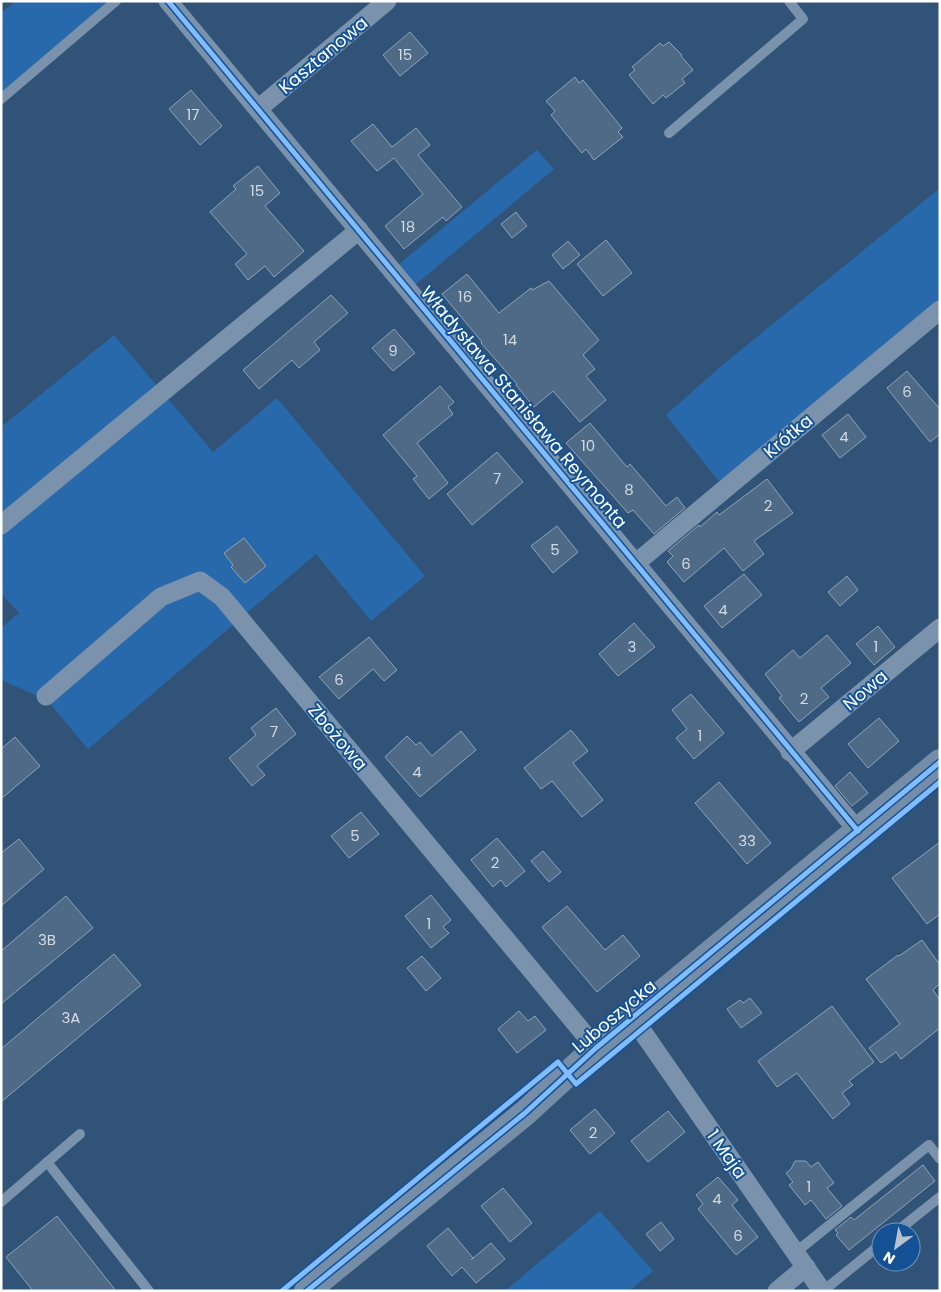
<svg xmlns="http://www.w3.org/2000/svg" width="941" height="1292" font-family="Poppins,sans-serif">
  <rect width="100%" height="100%" fill="#315378"/>
  <g fill="#2869ac">
    <polygon points="16,1 116,1 1,99 1,13"/>
    <polygon points="537,150 554,169 409,290 392,270"/>
    <polygon points="940,188 940,310 725,489 666,415 720,367"/>
    <polygon points="114,335 213,452 277,398 425,576 371,621 316,554 88,749 47,700 1,680 1,628 19,613 1,593 1,427"/>
    <polygon points="600,1211 653,1271 629,1291 505,1291"/>
  </g>
  <g fill="#4f6a87" stroke="#8fa3b8">
    <polygon points="410,32 428,53 400,76 383,55"/>
    <polygon points="669,42 682,55 681,56 693,70 682,79 685,83 666,98 663,95 653,104 629,75 635,70 632,67 660,43 663,46"/>
    <polygon points="575,77 579,83 583,80 622,128 618,132 623,137 594,160 586,149 582,153 566,134 551,115 555,111 546,101"/>
    <polygon points="191,90 222,126 200,145 169,109"/>
    <polygon points="373,124 392,147 416,128 430,145 418,155 462,207 446,221 443,217 404,249 385,226 423,194 394,158 377,171 351,141"/>
    <polygon points="258,166 280,193 265,206 304,251 274,277 265,266 248,280 235,264 247,254 210,212 236,189 233,186"/>
    <polygon points="516,212 527,226 512,238 501,224"/>
    <polygon points="606,240 632,273 603,296 577,264"/>
    <polygon points="568,241 580,255 563,269 552,255"/>
    <polygon points="467,274 499,313 531,288 532,290 549,281 599,340 583,355 595,369 586,376 606,400 580,422 553,391 534,407 516,385 517,384 481,343 482,342 442,294"/>
    <polygon points="331,295 348,313 314,342 320,350 299,368 292,360 259,389 243,370"/>
    <polygon points="394,329 415,353 393,371 372,348"/>
    <polygon points="907,371 940,409 940,434 930,442 887,388"/>
    <polygon points="440,386 454,402 448,407 453,414 417,443 448,483 429,499 413,479 417,476 383,435"/>
    <polygon points="848,414 866,437 840,458 822,435"/>
    <polygon points="590,423 627,467 630,464 666,506 677,497 685,508 654,534 633,510 628,513 566,443"/>
    <polygon points="497,452 523,482 472,525 447,494"/>
    <polygon points="767,479 793,513 754,541 764,554 743,571 724,548 684,582 667,562 673,556 668,551 699,525 700,527 717,512 719,515"/>
    <polygon points="557,526 578,552 553,573 531,546"/>
    <polygon points="244,538 266,566 245,583 231,567 233,565 224,553"/>
    <polygon points="744,574 762,595 722,628 704,606"/>
    <polygon points="847,576 858,590 840,606 828,592"/>
    <polygon points="634,623 655,647 618,676 599,654"/>
    <polygon points="878,626 895,647 874,665 856,644"/>
    <polygon points="827,635 851,663 821,688 829,697 799,722 779,698 782,696 765,674 793,650 800,658"/>
    <polygon points="369,637 397,670 384,681 373,669 339,699 319,677"/>
    <polygon points="691,694 724,733 694,759 676,738 687,729 672,710"/>
    <polygon points="276,708 296,734 257,766 265,775 252,786 229,758 256,735 251,728"/>
    <polygon points="879,718 899,741 868,768 848,744"/>
    <polygon points="571,730 588,751 573,763 603,800 582,817 552,781 541,789 524,768"/>
    <polygon points="461,731 476,750 420,797 385,757 407,736 416,745 420,742 432,756"/>
    <polygon points="15,737 40,766 1,799 1,749"/>
    <polygon points="850,772 868,793 852,806 835,786"/>
    <polygon points="719,782 771,843 747,864 695,803"/>
    <polygon points="361,812 379,834 349,858 331,836"/>
    <polygon points="497,838 525,871 506,887 501,880 493,887 471,860"/>
    <polygon points="19,839 44,869 1,906 1,853"/>
    <polygon points="940,842 940,914 927,924 892,878"/>
    <polygon points="543,851 561,872 549,882 531,861"/>
    <polygon points="431,895 451,920 443,927 449,933 431,948 405,916"/>
    <polygon points="66,896 93,928 1,1004 1,951"/>
    <polygon points="567,906 605,950 623,935 640,956 597,992 542,927"/>
    <polygon points="922,940 940,965 940,983 933,990 940,1000 940,1028 901,1059 896,1052 881,1063 869,1048 900,1024 866,979 898,955 899,956"/>
    <polygon points="114,954 141,985 1,1102 1,1049"/>
    <polygon points="422,956 441,978 426,991 407,968"/>
    <polygon points="750,998 762,1013 741,1028 727,1009 740,1000 743,1003"/>
    <polygon points="832,1006 874,1062 849,1081 853,1085 842,1093 850,1104 833,1119 797,1073 777,1087 758,1061"/>
    <polygon points="519,1011 528,1021 535,1016 546,1030 517,1053 498,1029"/>
    <polygon points="595,1109 615,1133 590,1154 570,1130"/>
    <polygon points="668,1111 685,1132 648,1162 631,1141"/>
    <polygon points="795,1161 806,1161 811,1167 818,1162 834,1183 827,1188 842,1206 826,1219 811,1200 805,1205 789,1185 793,1182 786,1173 791,1169"/>
    <polygon points="923,1165 935,1181 849,1250 836,1235 838,1233 835,1230 851,1217 854,1220"/>
    <polygon points="718,1177 738,1200 732,1205 758,1237 736,1255 698,1209 703,1204 696,1195"/>
    <polygon points="503,1188 532,1223 510,1242 481,1206"/>
    <polygon points="57,1216 116,1291 33,1291 6,1257"/>
    <polygon points="661,1222 674,1239 660,1251 646,1234"/>
    <polygon points="448,1228 473,1258 471,1260 491,1243 505,1259 476,1283 462,1267 452,1276 427,1246"/>
  </g>
  <g fill="none" stroke-linecap="round" stroke-linejoin="round">
    <g stroke="#7a92ab" stroke-width="10">
      <polyline points="1,99 116,1"/>
      <polyline points="669,133 803,19 789,1"/>
      <polyline points="47,1162 149,1291"/>
      <polyline points="1,1202 80,1134"/>
      <polyline points="896,1232 940,1197"/>
      <polyline points="796,1252 929,1145 940,1159"/>
      <polyline points="823,1291 881,1244"/>
    </g>
    <g stroke="#7a92ab" stroke-width="19">
      <polyline points="168,1 858,831"/>
      <polyline points="258,109 387,1"/>
      <polyline points="1,525 359,230"/>
      <polyline points="636,563 940,310"/>
      <polyline points="46,696 161,597 200,581 222,597 596,1048"/>
      <polyline points="790,752 940,628"/>
      <polyline points="633,1018 822,1291"/>
      <polyline points="777,1291 806,1267"/>
    </g>
    <polyline stroke="#758da7" stroke-width="26" points="307,1291 525,1113 596,1048 940,762"/>
    <g stroke="#145295" stroke-width="8">
      <g id="cycleway">
        <polyline points="168,1 858,831"/>
        <polyline points="282,1291 558,1062 576,1084 940,782"/>
        <polyline points="307,1291 525,1113 596,1048 940,762"/>
      </g>
    </g>
    <use href="#cycleway" stroke="#80bcff" stroke-width="5"/>
  </g>
  <g text-anchor="middle" dominant-baseline="central" stroke-width="4" stroke-linejoin="round" paint-order="stroke">
    <g font-size="15" fill="#d3dae1">
      <text x="405" y="54">15</text>
      <text x="193" y="114">17</text>
      <text x="257" y="190">15</text>
      <text x="408" y="226">18</text>
      <text x="465" y="296">16</text>
      <text x="510" y="339">14</text>
      <text x="393" y="350">9</text>
      <text x="907" y="391">6</text>
      <text x="844" y="436">4</text>
      <text x="588" y="445">10</text>
      <text x="497" y="478">7</text>
      <text x="629" y="489">8</text>
      <text x="768" y="505">2</text>
      <text x="555" y="549">5</text>
      <text x="686" y="563">6</text>
      <text x="723" y="609">4</text>
      <text x="632" y="646">3</text>
      <text x="876" y="646">1</text>
      <text x="339" y="679">6</text>
      <text x="804" y="698">2</text>
      <text x="274" y="731">7</text>
      <text x="700" y="735">1</text>
      <text x="417" y="771">4</text>
      <text x="355" y="835">5</text>
      <text x="747" y="840">33</text>
      <text x="495" y="862">2</text>
      <text x="429" y="923">1</text>
      <text x="47" y="939">3B</text>
      <text x="71" y="1017">3A</text>
      <text x="593" y="1132">2</text>
      <text x="809" y="1186">1</text>
      <text x="717" y="1198">4</text>
      <text x="738" y="1235">6</text>
    </g>
    <g font-size="18" fill="#fff" stroke="#145295">
      <text transform="translate(323 55) rotate(-40)">Kasztanowa</text>
      <text transform="translate(524 407) rotate(50)">Władysława Stanisława Reymonta</text>
      <text transform="translate(788 436) rotate(-40)">Krótka</text>
      <text transform="translate(865 690) rotate(-40)">Nowa</text>
      <text transform="translate(338 737) rotate(50)">Zbożowa</text>
      <text transform="translate(614 1016) rotate(-40)">Luboszycka</text>
      <text transform="translate(727 1154) rotate(55)">1 Maja</text>
    </g>
  </g>
  <rect width="941" height="1292" fill="none" stroke="#ffffff" stroke-width="5"/>
  <g transform="translate(896 1247) rotate(212)"><circle r="24" fill="#145295" stroke="#7297bf"/>
  <path d="M0-4L9 19L0 12L-9 19Z" fill="#b7c3d0"/>
  <text y="-8" font-size="14" font-weight="bold" text-anchor="middle" fill="#ffffff">N</text>
  </g>
</svg>
